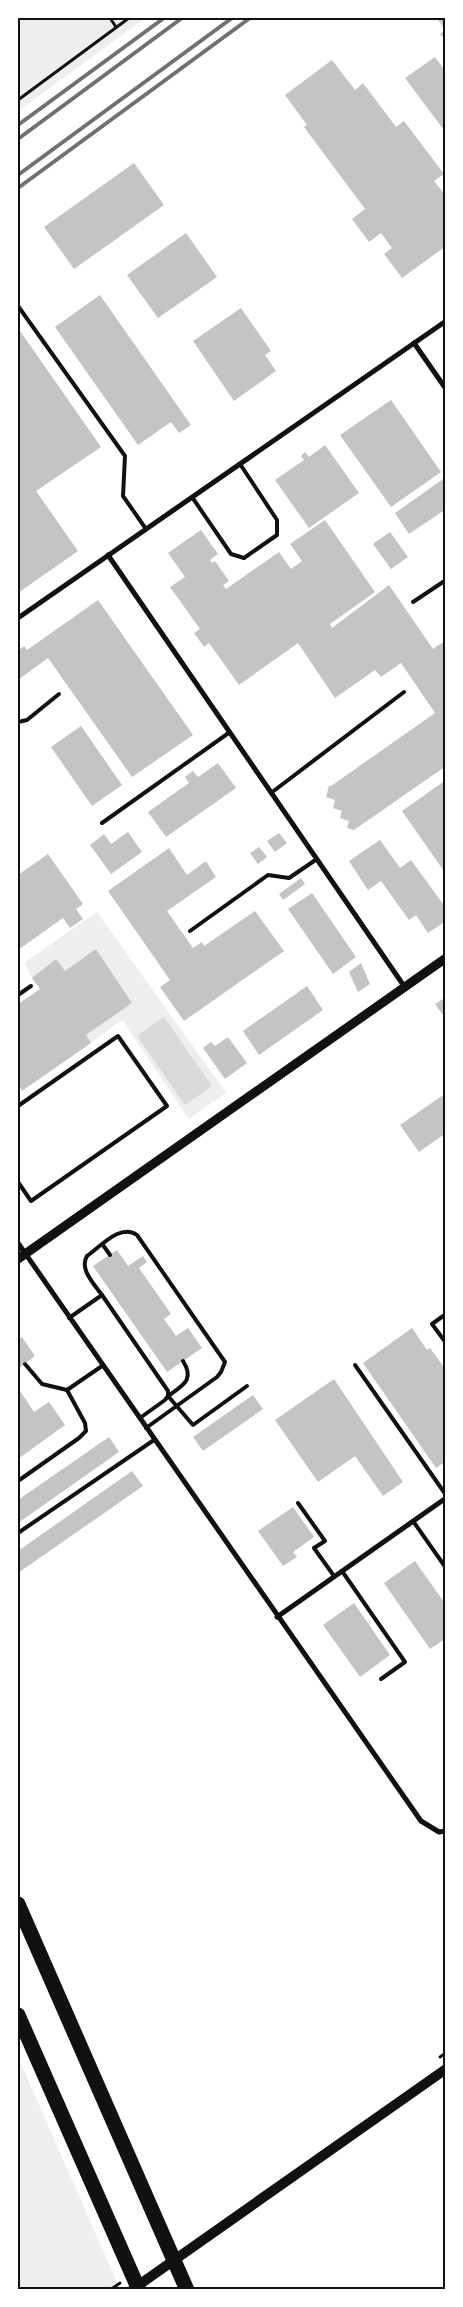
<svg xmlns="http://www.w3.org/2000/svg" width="463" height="2307" font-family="'Zilla Slab',serif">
  <rect width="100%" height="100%" fill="#fff"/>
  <g fill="#eee">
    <polygon points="18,18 105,18 111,22 118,18 145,18 18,111"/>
    <polygon points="97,912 226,1093 189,1119 122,1020 91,1043 86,1035 132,1003 96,950 65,971 56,960 32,978 24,963"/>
    <polygon points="18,2057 116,2280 118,2289 18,2289"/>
  </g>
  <polygon fill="#d9d9d9" points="164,1017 212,1086 185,1105 137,1036"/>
  <g fill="#c4c4c4">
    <polygon points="437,18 446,18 446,41 440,34 445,30"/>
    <polygon points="435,57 446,72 446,133 405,78"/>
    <polygon points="332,60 355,90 363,83 396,127 404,121 444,174 434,181 446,196 446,246 402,278 384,254 392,248 381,233 369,242 352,219 365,209 304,127 307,125 285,95"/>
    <polygon points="134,163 164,205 74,269 44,227"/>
    <polygon points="186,233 217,277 158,318 127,275"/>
    <polygon points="100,295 191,425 179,433 171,422 138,445 55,327"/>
    <polygon points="241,308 271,351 265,355 276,371 234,401 193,341"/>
    <polygon points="18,328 101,447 36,491 78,551 18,593"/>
    <polygon points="391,400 441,472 391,507 340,435"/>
    <polygon points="325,445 359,493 309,528 275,480 304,460 301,456 305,452 309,457"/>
    <polygon points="446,477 446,509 409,534 395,513"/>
    <polygon points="325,520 375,592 330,624 332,628 389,585 433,649 446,640 446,766 354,830 347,828 349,821 340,818 342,811 333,808 335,800 326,797 329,786 331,786 435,713 401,663 381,677 375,670 335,698 298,643 239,685 209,643 204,647 194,633 200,629 170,587 185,577 168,553 201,530 218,554 210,560 212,563 215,561 229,581 223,585 226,589 279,552 291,569 302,561 290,544"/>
    <polygon points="390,532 408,557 391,569 373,544"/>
    <polygon points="98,600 193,735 132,777 48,658 18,680 18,651 24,646 27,650"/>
    <polygon points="81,726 122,785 92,806 51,747"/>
    <polygon points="218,763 236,788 166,837 148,812 189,783 185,777 193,771 198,777"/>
    <polygon points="446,780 446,874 402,811"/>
    <polygon points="128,832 142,852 111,874 90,845 104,834 111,844"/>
    <polygon points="279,833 287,843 275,852 267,841"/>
    <polygon points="380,840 400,868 411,860 446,908 446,921 428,933 416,915 409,920 381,881 368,890 349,861"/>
    <polygon points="259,847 267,857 258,864 250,853"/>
    <polygon points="169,848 187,875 206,861 216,877 167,911 193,948 202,942 204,946 255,911 284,951 184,1021 160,987 170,980 108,891"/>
    <polygon points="48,854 83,904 76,909 83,919 70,928 63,918 18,950 18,875"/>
    <polygon points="301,878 305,884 283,900 279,894"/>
    <polygon points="312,893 356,957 333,974 288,909"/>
    <polygon points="96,949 132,1003 86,1035 91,1043 22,1091 18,1083 18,1004 40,989 32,978 56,959 65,971"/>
    <polygon points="361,963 370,984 358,992 349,972"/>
    <polygon points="307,986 323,1010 259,1055 243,1031"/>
    <polygon points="446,997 446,1019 435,1004"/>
    <polygon points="228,1037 247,1063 225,1079 203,1048 211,1042 215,1046"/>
    <polygon points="446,1093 446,1133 419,1152 400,1125"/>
    <polygon points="117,1250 128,1266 143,1256 147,1262 139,1268 171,1314 164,1319 176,1336 188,1328 202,1348 167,1372 93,1266"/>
    <polygon points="412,1328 427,1350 430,1348 446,1370 446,1461 436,1468 363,1363"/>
    <polygon points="22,1337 35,1356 18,1369 18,1340"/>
    <polygon points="334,1379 403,1482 383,1496 355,1456 318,1482 275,1420"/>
    <polygon points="18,1388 34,1412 49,1402 65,1425 18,1459"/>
    <polygon points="253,1395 263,1409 203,1451 193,1437"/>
    <polygon points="109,1437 119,1452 18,1523 18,1500"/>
    <polygon points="132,1471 143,1486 18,1573 18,1551"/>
    <polygon points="293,1507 314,1537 293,1552 297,1557 283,1566 258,1531"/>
    <polygon points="415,1561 446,1605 446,1638 430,1649 384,1583"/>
    <polygon points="354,1603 390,1655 360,1677 323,1625"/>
  </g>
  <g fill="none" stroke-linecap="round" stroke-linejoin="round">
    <g stroke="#111" stroke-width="3">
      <polyline points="110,18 116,27"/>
      <polyline points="18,100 129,18"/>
      <polyline points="440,2057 446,2053"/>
      <polyline points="110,2290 120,2283"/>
    </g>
    <g stroke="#111" stroke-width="4">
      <polyline points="18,306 125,456 123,496 146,529"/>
      <polyline points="192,497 231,554 244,558 277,535 277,520 240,464"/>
      <polyline points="413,602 446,580"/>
      <polyline points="18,722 27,720 59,694"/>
      <polyline points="271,793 404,692"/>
      <polyline points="102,823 230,732"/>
      <polyline points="190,931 268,875 289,878 317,859"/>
      <polyline points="18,995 31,986"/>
      <polyline points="18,1106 118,1036 167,1106 31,1201 18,1182"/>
      <polyline points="103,1245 110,1255"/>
      <polyline points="102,1295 168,1391 168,1396 165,1400 140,1418"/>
      <polyline points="446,1314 432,1324 446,1343"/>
      <path d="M69 1318 102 1295C94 1284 79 1269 87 1256 101 1246 121 1223 137 1235L225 1362 221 1372 217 1377 146 1428"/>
      <path d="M183 1361C195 1380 183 1385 168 1396L193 1425 247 1386"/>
      <polyline points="25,1364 42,1384 67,1390"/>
      <polyline points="355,1365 446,1495"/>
      <polyline points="18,1481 79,1438 86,1431 85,1423 67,1390 102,1366"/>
      <polyline points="298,1503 325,1541 314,1548 334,1576"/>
      <polyline points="413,1521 446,1568"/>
      <polyline points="18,1533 154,1440"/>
      <polyline points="342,1571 405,1662 381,1679"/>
    </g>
    <g stroke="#111" stroke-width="5">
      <polyline points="414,343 446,389"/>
      <polyline points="108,555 404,986"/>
      <polyline points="18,618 446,321"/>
      <polyline points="18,1243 421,1821 439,1832 446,1831"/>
      <polyline points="277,1617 446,1498"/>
    </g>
    <polyline stroke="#111" stroke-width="9" points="18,1259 446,958"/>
    <polyline stroke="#111" stroke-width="10" points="133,2289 446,2069"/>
    <g stroke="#111" stroke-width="15">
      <polyline points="18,1904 187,2290"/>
      <polyline points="18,2015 139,2290"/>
    </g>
    <g stroke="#707070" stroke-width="4">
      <polyline points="18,125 164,18"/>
      <polyline points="18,139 182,18"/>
      <polyline points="18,175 232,18"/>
      <polyline points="18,188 250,18"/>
    </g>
  </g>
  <rect width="463" height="2307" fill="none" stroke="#ffffff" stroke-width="38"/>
  <rect x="19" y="19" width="425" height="2269" fill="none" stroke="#111" stroke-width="2"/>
</svg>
